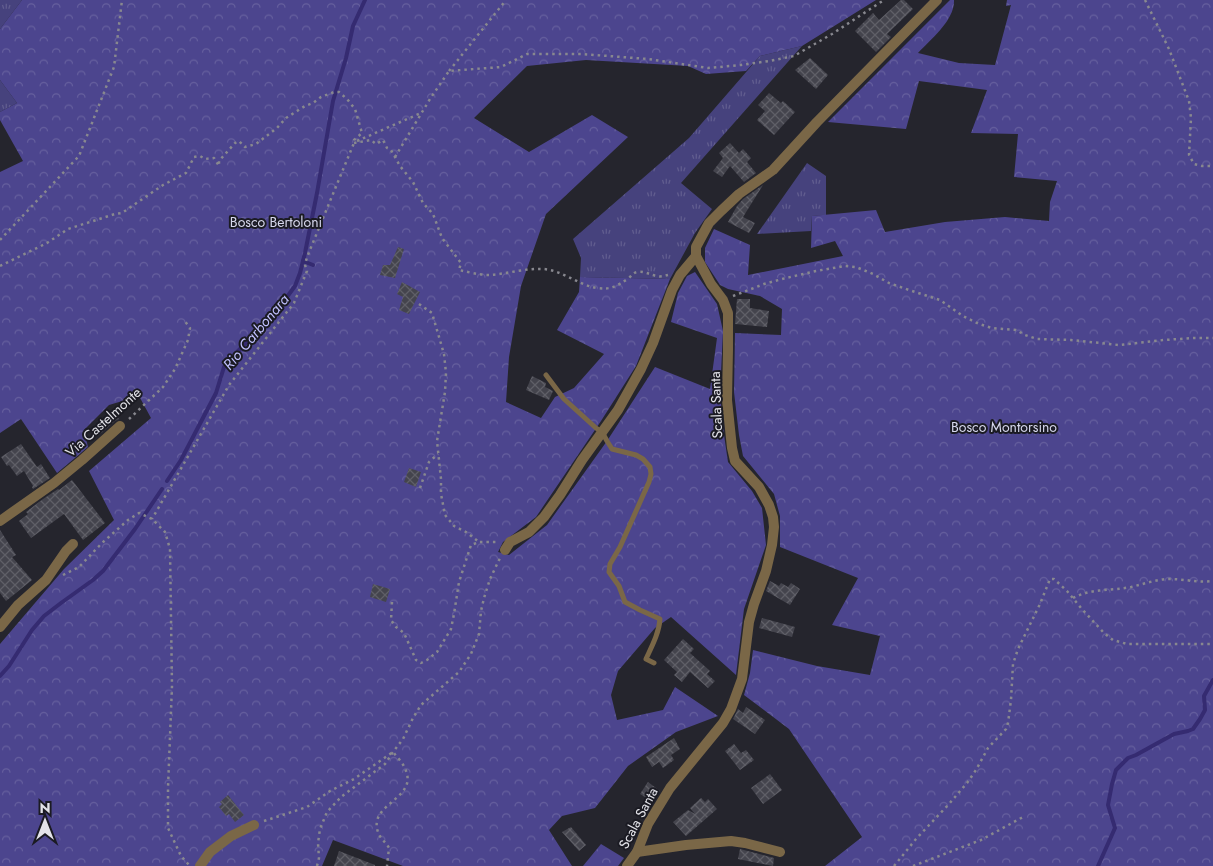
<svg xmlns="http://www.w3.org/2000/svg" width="1213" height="866" font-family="Jost,sans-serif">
  <defs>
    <pattern id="grass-tufts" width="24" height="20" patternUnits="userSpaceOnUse" patternTransform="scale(1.25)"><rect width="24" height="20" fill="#46427d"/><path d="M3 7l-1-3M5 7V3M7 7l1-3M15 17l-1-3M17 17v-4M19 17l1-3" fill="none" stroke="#615d8f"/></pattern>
    <pattern id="forest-crowns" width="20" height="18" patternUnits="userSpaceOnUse" patternTransform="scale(1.25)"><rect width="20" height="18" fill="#4c458e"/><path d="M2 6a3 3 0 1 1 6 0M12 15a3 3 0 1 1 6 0" fill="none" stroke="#66609e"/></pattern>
    <pattern id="building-cross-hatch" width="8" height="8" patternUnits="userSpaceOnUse" patternTransform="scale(1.25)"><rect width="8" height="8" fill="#44444d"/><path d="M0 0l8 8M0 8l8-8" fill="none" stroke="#5f5f67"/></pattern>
  </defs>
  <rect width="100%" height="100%" fill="#25252d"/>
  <g fill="url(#grass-tufts)">
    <polygon points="0,0 22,0 0,29"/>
    <polygon points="802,46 681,183 712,209 695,233 670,279 580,277 581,258 573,239 689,138 760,56"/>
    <polygon points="0,80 17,103 0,112"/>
    <polygon points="807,163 826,176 826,215 812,216 811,231 757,234"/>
  </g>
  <g fill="url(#forest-crowns)">
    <polygon points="22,0 876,0 802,46 760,56 746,71 706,74 688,66 586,60 527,66 474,118 529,152 592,115 628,137 546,214 521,286 509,357 506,402 541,418 555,397 574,388 604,354 557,330 579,292 580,277 670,279 636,366 601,421 536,517 503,542 498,552 509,555 547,525 607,441 655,367 710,389 717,338 671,322 678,293 687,276 695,272 717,304 723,331 720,394 724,435 728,462 752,491 762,508 766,545 744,609 736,675 671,617 655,628 618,671 611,695 617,720 663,710 675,687 718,716 676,732 628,766 595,808 562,816 549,830 572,866 403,866 333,840 322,866 0,866 0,644 64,569 114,520 89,471 151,418 139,396 109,405 84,430 88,447 57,473 21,419 0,433 0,172 23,161 0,120 0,112 17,103 0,80 0,29"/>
    <path d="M950 0H954C955 20 930 40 918 53L959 63 995 65 1011 5 1006 6 1007 0H1213V866H825L862 837 789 729 744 695 750 673 753 650 817 666 870 675 880 636 832 625 858 578 780 547V516L774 494 743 456 739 435 734 392 735 333 781 335 782 309 760 296 728 289 720 285 705 262V248L714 229 750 245 748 275 843 256 835 241 811 248 812 216 876 210 885 232 945 222 1005 217 1049 221 1050 202 1057 181 1014 177 1018 134 971 133 987 90 919 81 906 129 828 122Z"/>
    <polygon points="601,844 624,858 618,866 583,866"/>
  </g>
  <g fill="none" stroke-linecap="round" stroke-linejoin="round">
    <g stroke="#352b71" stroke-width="4">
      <polyline points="303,261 313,265"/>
      <polyline points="167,481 181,460 216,393 224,367 233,356 258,331 284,301 295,286 300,273 305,253 317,193 333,101 346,58 353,26 365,0"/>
      <polyline points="0,676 9,666 32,630 44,616 61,603 93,580 103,571 135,529 162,489"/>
      <polyline points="1098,866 1115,828 1108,805 1112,784 1116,770 1128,758 1136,755 1174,734 1188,731 1193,729 1200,719 1205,710 1204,696 1213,680"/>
    </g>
  </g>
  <g fill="url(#building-cross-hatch)">
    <polygon points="901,0 904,0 913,9 887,34 891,37 876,52 855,31 873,13 879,20"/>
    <polygon points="810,58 828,75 816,89 795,70"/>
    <polygon points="769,93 781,103 783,101 795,112 774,135 757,120 765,111 758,105"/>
    <polygon points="730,143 739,153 743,149 751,158 747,162 756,173 744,182 730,166 722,177 713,171 723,158 719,153"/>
    <polygon points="763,185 743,217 755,223 749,233 728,222 737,206 743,199"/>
    <polygon points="398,247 404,249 395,278 380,275 383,265 390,265"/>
    <polygon points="402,282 420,292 409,314 399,310 403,297 397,294"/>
    <polygon points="737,299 750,299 750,308 769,311 767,327 735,324"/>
    <polygon points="532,376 546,383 545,387 553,391 549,400 526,390"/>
    <polygon points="113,413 119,419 115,421 98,436 94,430"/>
    <polygon points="21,444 37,467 41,464 50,478 33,489 32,487 33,486 24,471 17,476 9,465 7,466 1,457"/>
    <polygon points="409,468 421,472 416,487 404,482"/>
    <polygon points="72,480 105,523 83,540 64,514 31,538 19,521 28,514 26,512 43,499 58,489 59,490"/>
    <polygon points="0,530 16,555 12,557 32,580 6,601 0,593"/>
    <polygon points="770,581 779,586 781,583 788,587 791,583 800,589 790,605 766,591"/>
    <polygon points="373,584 390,589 386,602 370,597"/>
    <polygon points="762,618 795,627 792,637 759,628"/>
    <polygon points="683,639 694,649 690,653 710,671 707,674 715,681 708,688 690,672 682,682 674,675 677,672 664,660"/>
    <polygon points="746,707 765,720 755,734 733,719 738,709 743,713"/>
    <polygon points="674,738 680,749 671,755 674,760 663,768 659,762 652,767 646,757"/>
    <polygon points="734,744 741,753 746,750 754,760 740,770 725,751"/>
    <polygon points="770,774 782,790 763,804 751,788"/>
    <polygon points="648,782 660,791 653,802 640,794"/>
    <polygon points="228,795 244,815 235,822 229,814 226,816 219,807 222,804 220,802"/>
    <polygon points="701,798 705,802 708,799 717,809 686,836 673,822 688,810 695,814 690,808"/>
    <polygon points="571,827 586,845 579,851 562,832"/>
    <polygon points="740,849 774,858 773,866 738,859"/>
    <polygon points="339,851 375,865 375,866 334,866"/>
  </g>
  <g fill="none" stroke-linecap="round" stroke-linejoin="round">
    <g stroke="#88888f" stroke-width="2.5" stroke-dasharray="2.5 4" stroke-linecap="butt">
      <polyline points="1145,0 1169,49 1189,101 1191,118 1189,155 1194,164 1202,166 1213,166"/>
      <polyline points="449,71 506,0"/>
      <polyline points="357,141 421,113"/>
      <path d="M354 143 371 140 376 144 383 140 387 148 391 150 400 166 413 182 423 203 433 214 442 238 461 263 459 270C468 272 479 275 489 275 507 274 525 268 543 269 562 270 578 285 597 288 611 290 617 286 629 278 632 275 634 272 638 272 645 271 650 275 657 276 660 277 664 276 668 275"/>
      <polyline points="395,157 430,99 449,71 501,67 527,54 582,54 648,59 708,68 741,65 769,61 794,56 832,34 884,0"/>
      <polyline points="0,240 79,156 114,67 122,0"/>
      <polyline points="0,266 47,243 68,229 115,214 122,213 163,185 186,173 194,157 200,156 205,159 214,158 219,166 219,161 235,143 239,141 245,147 256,144 277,128 286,118 305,106 313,103 321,97 334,92 339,92 347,99 355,109 362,133 354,140 354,143 307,257 305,265 307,271 294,303 229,385 152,519"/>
      <polyline points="733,296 764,284 786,278 816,271 845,266 856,267 873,274 889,283 909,290 940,300 963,316 979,324 992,328 1016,330 1025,335 1037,339 1071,340 1119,345 1164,340 1194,338 1213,338"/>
      <polyline points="419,304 432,313 444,354 446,373 445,392 437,441 441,479 441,494 445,515 454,526 466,532 479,542"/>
      <polyline points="129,419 163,387 175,369 188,340 190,328 184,320"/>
      <polyline points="420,488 429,462 438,454"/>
      <polyline points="63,575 79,567 102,543 128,520 139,513 152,519 165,532 170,549 172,686 168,788 168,828 181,856 189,865"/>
      <path d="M1073 598C1092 588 1111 591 1131 587 1144 584 1157 579 1170 579 1184 579 1198 583 1213 581"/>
      <polyline points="392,602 391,620 396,627 404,633 416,660 421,663 427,660 437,652 451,629 454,614 459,582 471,545 479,542 496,542"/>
      <path d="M264 821 307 807 330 791 354 779 393 752C397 757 404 764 406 771 417 799 368 804 378 832 380 839 386 842 389 848L387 866"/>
      <polyline points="317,866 319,858 318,843 320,829 327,812 341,797 385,764 393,752 403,739 413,718 421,705 459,672 471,654 479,634 481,611 484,598 490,579 500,558"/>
      <polyline points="894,866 916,839 949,804 967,783 976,770 988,748 1006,729 1008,723 1011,700 1013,664 1018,649 1040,604 1050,579 1054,579 1067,591 1081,608 1104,633 1113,640 1127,644 1213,644"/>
      <polyline points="913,866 981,840 1023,817"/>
    </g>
    <path stroke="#7a6747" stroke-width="5" d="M546 375 564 399 596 428 602 432 607 441 612 449 636 455 643 459 650 467 651 474 649 482 620 547 610 564 609 572 619 586 625 602 640 610 660 619C659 633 652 646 646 659L654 663"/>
    <g stroke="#7a6747" stroke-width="10">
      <polyline points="0,521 54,483 82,460 120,426"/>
      <polyline points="505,550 510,542 529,532 544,517 560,495 582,460 618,410 641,369 653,343 672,290 680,275 696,256"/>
      <polyline points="0,627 18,605 46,580 66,551 73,544"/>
      <polyline points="637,852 686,845 731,841 745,843 780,852"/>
      <polyline points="200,866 210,852 231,836 254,825"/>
      <polyline points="627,866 637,852 648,824 670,788 723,723 731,709 742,679 749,622 754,604 766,571 772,545 774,527 773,517 769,505 759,487 735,461 732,448 727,400 728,349 728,313 723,300 711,284 696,256 696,247 709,223 721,211 739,194 773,170 817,122 937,0"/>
    </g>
  </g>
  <g text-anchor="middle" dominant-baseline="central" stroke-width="4" stroke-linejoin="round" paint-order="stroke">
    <g font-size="14" fill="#d7d8ed" stroke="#1b1b23">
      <text x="276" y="222">Bosco Bertoloni</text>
      <text x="1004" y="427">Bosco Montorsino</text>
    </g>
    <g font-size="14" fill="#e3e3e9" stroke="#1b1b23">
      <text transform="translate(716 405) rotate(-92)">Scala Santa</text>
      <text transform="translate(103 422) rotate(-42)">Via Castelmonte</text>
      <text transform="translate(638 818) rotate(-62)">Scala Santa</text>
    </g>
    <g font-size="15" font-style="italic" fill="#bfbffd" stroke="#1b1b23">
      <text transform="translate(256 332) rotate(-50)">Rio Carbonara</text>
    </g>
  </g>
  <g transform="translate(45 821)" stroke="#1b1b23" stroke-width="4" paint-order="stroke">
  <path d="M0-4L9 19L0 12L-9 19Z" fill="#e3e3e9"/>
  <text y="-8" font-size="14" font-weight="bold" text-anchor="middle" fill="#e3e3e9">N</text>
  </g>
</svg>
